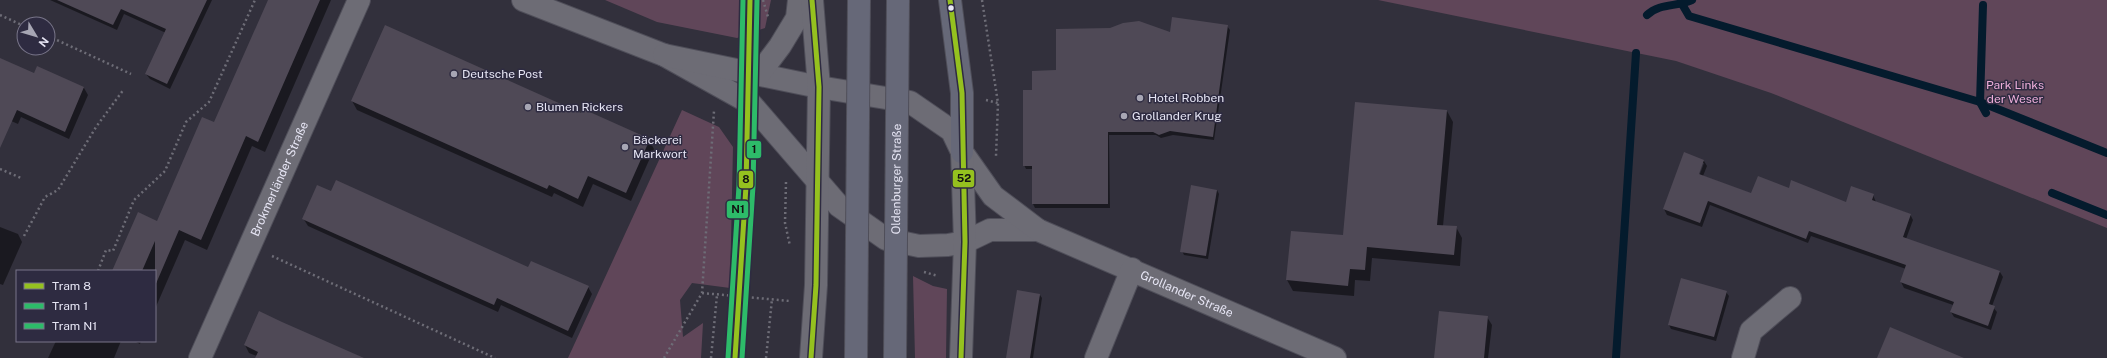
<svg xmlns="http://www.w3.org/2000/svg" width="2107" height="358" font-family="'Public Sans',sans-serif">
  <rect width="100%" height="100%" fill="#32303c"/>
  <g fill="#604659">
    <polygon points="605,0 771,0 765,28 737,38 657,22"/>
    <polygon points="1378,0 2107,0 2107,228 1771,93 1676,61"/>
    <polygon points="682,110 719,127 733,147 730,288 692,283 680,300 683,337 703,323 701,358 568,358"/>
    <polygon points="913,276 933,286 947,289 946,358 915,358"/>
  </g>
  <g fill="#0007" fill-rule="evenodd">
    <polygon points="50,0 212,0 170,89 150,79 146,74 166,33 124,14 117,30"/>
    <polygon points="269,0 331,0 265,152 252,146 207,250 185,240 155,309 155,271 113,271 157,222 215,124"/>
    <polygon points="1227,26 1230,30 1214,140 1173,135 1161,138 1156,135 1109,135 1110,208 1035,208 1033,204 1033,169 1026,169 1024,165 1033,91 1057,71 1170,33"/>
    <polygon points="0,59 34,74 37,67 84,88 88,95 69,139 21,117 18,124 0,116"/>
    <polygon points="352,101 582,114 649,140 654,149 631,201 593,184 583,207 554,193 552,197 357,110"/>
    <polygon points="1447,111 1453,122 1443,226 1456,227 1462,238 1460,266 1372,258 1370,281 1355,280 1354,296 1293,291 1287,280 1344,236"/>
    <path d="M1684 154 1704 161 1707 166 1703 176 1752 194 1789 189 1847 203 1873 195 1876 202 1910 214 1913 220 1906 239 2000 272 2003 277 1992 306 1997 312 1991 330 1954 317 1951 312 1953 305 1904 288 1901 282 1906 269 1811 236 1808 243 1710 205 1702 227 1667 215 1664 209ZM1702 163H1704L1698 179 1697 178Z"/>
    <polygon points="1217,190 1219,194 1208,259 1184,255 1182,251"/>
    <polygon points="303,218 529,268 588,287 592,294 572,338 501,305 498,312 308,226"/>
    <polygon points="0,227 18,234 22,242 3,285 0,284"/>
    <polygon points="1726,292 1729,296 1716,341 1671,329 1669,325"/>
    <polygon points="1040,295 1042,298 1033,358 1007,358"/>
    <polygon points="1487,317 1492,325 1488,358 1435,358"/>
    <polygon points="56,341 121,341 114,358 48,358"/>
    <polygon points="134,341 141,341 140,344"/>
    <polygon points="245,345 362,358 256,358 257,356 249,353"/>
  </g>
  <g fill="none" stroke-linecap="round" stroke-linejoin="round">
    <g stroke="#041b2d" stroke-width="8">
      <polyline points="1682,4 1689,16 1980,102 2107,153"/>
      <polyline points="1983,5 1980,102 1986,113"/>
      <path d="M1647 15C1660 3 1676 7 1692 0"/>
      <polyline points="2052,193 2107,215"/>
      <polyline points="1616,358 1636,53"/>
    </g>
  </g>
  <g fill="#4f4956">
    <polygon points="57,0 207,0 167,84 145,74 166,29 121,9 113,25"/>
    <polygon points="268,0 320,0 258,142 246,136 201,240 179,230 155,286 155,241 142,271 112,271 138,212 157,221 202,117 214,122"/>
    <polygon points="1172,17 1228,25 1213,137 1170,131 1159,135 1153,132 1108,132 1108,204 1032,204 1032,166 1023,166 1023,90 1032,90 1032,71 1056,70 1056,29 1110,28 1123,23 1139,21 1170,32"/>
    <polygon points="385,25 581,113 583,109 650,139 626,193 588,176 578,199 549,185 547,189 351,101"/>
    <polygon points="0,58 34,73 37,66 84,87 65,132 17,110 0,148"/>
    <polygon points="1355,102 1447,110 1437,225 1457,226 1454,255 1367,247 1365,270 1350,269 1348,286 1286,280 1291,231 1343,235"/>
    <polygon points="1684,152 1704,160 1699,174 1751,193 1758,176 1789,188 1791,180 1846,202 1851,186 1874,194 1872,200 1911,214 1903,237 2000,271 1989,304 1995,306 1988,326 1950,312 1954,302 1900,282 1906,265 1809,231 1806,239 1708,201 1700,223 1663,209"/>
    <polygon points="336,180 528,267 531,261 589,286 568,331 497,298 494,305 302,219 317,185 331,191"/>
    <polygon points="1191,185 1217,190 1206,256 1180,252"/>
    <polygon points="1681,278 1727,291 1714,337 1668,325"/>
    <polygon points="1017,290 1040,294 1030,358 1006,358"/>
    <polygon points="259,311 282,322 364,358 255,358 258,352 244,345"/>
    <polygon points="1439,311 1488,316 1484,358 1434,358"/>
    <polygon points="1890,327 1964,358 1877,358"/>
  </g>
  <g fill="none" stroke-linecap="round" stroke-linejoin="round">
    <g stroke="#4f4e59" stroke-width="24">
      <g id="minor">
        <polyline points="523,0 664,55 750,103 839,206 886,239 919,246 948,245 965,242 990,230 1038,230"/>
        <path id="s1" d="M664 55 819 87 910 102 952 131 962 152 993 196 1038 230 1335 358"/>
        <polyline points="759,74 780,46 797,18 799,0"/>
        <path id="s2" d="M200 358 359 0"/>
        <polyline points="811,358 816,285 819,87 812,0"/>
        <polyline points="961,358 965,242 962,152"/>
        <polyline points="1096,358 1132,269"/>
        <polyline points="1743,358 1751,331 1790,298"/>
      </g>
    </g>
    <g stroke="#4f4e59" stroke-width="24">
      <polyline id="highway" points="950,0 962,93 962,152"/>
    </g>
    <g stroke="#6e6d77" stroke-width="2.5" stroke-dasharray="2 3" stroke-linecap="butt">
      <polyline points="763,0 768,17"/>
      <polyline points="982,0 998,103 996,156"/>
      <polyline points="0,15 24,26"/>
      <polyline points="48,36 131,74"/>
      <polyline points="986,100 998,103"/>
      <polyline points="0,169 21,178"/>
      <polyline points="786,182 785,223 790,246"/>
      <polyline points="24,236 45,197 58,190 96,127 124,89"/>
      <polyline points="272,256 495,358"/>
      <polyline points="98,271 106,250 113,251 134,200 165,171 186,122 209,102 255,0"/>
      <polyline points="924,272 938,276"/>
      <polyline points="702,293 790,301"/>
      <polyline points="664,358 702,293 714,111"/>
      <polyline points="711,358 717,295"/>
      <polyline points="766,358 772,299"/>
    </g>
    <use href="#minor" stroke="#6d6c75" stroke-width="22"/>
    <use href="#highway" stroke="#666878" stroke-width="22"/>
    <g stroke="#4f4e59" stroke-width="24" stroke-linecap="butt">
      <g id="highway-bridge">
        <polyline points="856,358 859,0"/>
        <path id="s3" d="M895 358 898 0"/>
      </g>
    </g>
    <use href="#highway-bridge" stroke="#666878" stroke-width="22"/>
    <g stroke="#2e2b41" stroke-width="8">
      <g id="bus-1">
        <polyline points="950,0 962,93 965,242 961,358"/>
        <polyline points="811,358 816,285 819,87 812,0"/>
      </g>
    </g>
    <use href="#bus-1" stroke="#95c11f" stroke-width="5"/>
    <g stroke="#2e2b41" stroke-width="8">
      <polyline id="tram-1" points="735,358 746,186 750,0"/>
    </g>
    <g stroke="#2e2b41" stroke-width="8">
      <polyline id="tram-2" points="742,358 753,186 757,0"/>
    </g>
    <g stroke="#2e2b41" stroke-width="8">
      <polyline id="tram-3" points="728,358 739,186 743,0"/>
    </g>
    <use href="#tram-1" stroke="#95c11f" stroke-width="5"/>
    <use href="#tram-2" stroke="#2dbb69" stroke-width="5"/>
    <use href="#tram-3" stroke="#2dbb69" stroke-width="5"/>
  </g>
  <circle fill="#e6e5f4" stroke="#2e2b41" stroke-width="1.5" cx="951" cy="8" r="3.5"/>
  <g fill="#a7a6b4" stroke="#2e2b41" stroke-width="1.5">
    <circle cx="454" cy="74" r="4"/>
    <circle cx="1140" cy="98" r="4"/>
    <circle cx="528" cy="107" r="4"/>
    <circle cx="1124" cy="116" r="4"/>
    <circle cx="625" cy="147" r="4"/>
  </g>
  <g text-anchor="middle" dominant-baseline="central" stroke-width="3" stroke-linejoin="round" paint-order="stroke">
    <g font-size="12" fill="#e6e5f4" stroke="#2e2b41" text-anchor="start">
      <text x="462" y="74">Deutsche Post</text>
      <text x="1148" y="98">Hotel Robben</text>
      <text x="536" y="107">Blumen Rickers</text>
      <text x="1132" y="116">Grollander Krug</text>
      <text x="633" y="140">Bäckerei<tspan x="633" dy="14">Markwort</tspan></text>
    </g>
    <g font-size="12" fill="#eeaeda" stroke="#2e2b41">
      <text x="2015" y="85">Park Links<tspan x="2015" dy="14">der Weser</tspan></text>
    </g>
    <g font-size="12" fill="#e6e5f4" stroke="#2e2b41">
      <text stroke="none"><textPath href="#s2" startOffset="196">Brokmerländer Straße</textPath></text>
      <text stroke="none"><textPath href="#s3" startOffset="179">Oldenburger Straße</textPath></text>
      <text stroke="none"><textPath href="#s1" startOffset="597">Grollander Straße</textPath></text>
    </g>
  </g>
  <g stroke="#2e2b41" stroke-width="1.5">
    <rect x="746" y="140" width="16" height="19" rx="4" fill="#2dbb69"/>
    <rect x="952" y="169" width="23" height="19" rx="4" fill="#95c11f"/>
    <rect x="738" y="170" width="16" height="19" rx="4" fill="#95c11f"/>
    <rect x="726" y="200" width="23" height="19" rx="4" fill="#2dbb69"/>
  </g>
  <g font-size="11" text-anchor="middle" font-weight="bold" fill="#111">
    <text x="754" y="153">1</text>
    <text x="964" y="182">52</text>
    <text x="746" y="183">8</text>
    <text x="738" y="213">N1</text>
  </g>
  <rect x="16" y="270" width="140" height="72" fill="#2e2b41" stroke="#787589"/>
  <rect x="24" y="283" width="20" height="6" fill="#95c11f" stroke="#787589"/>
  <text x="52" y="290" font-size="12" fill="#e6e5f4">Tram 8</text>
  <rect x="24" y="303" width="20" height="6" fill="#2dbb69" stroke="#787589"/>
  <text x="52" y="310" font-size="12" fill="#e6e5f4">Tram 1</text>
  <rect x="24" y="323" width="20" height="6" fill="#2dbb69" stroke="#787589"/>
  <text x="52" y="330" font-size="12" fill="#e6e5f4">Tram N1</text>
  <g transform="translate(36 36) rotate(128)"><circle r="19" fill="#2e2b41" stroke="#787589"/>
  <path d="M0-3L7 15L0 10L-7 15Z" fill="#a7a6b4"/>
  <text y="-6" font-size="11" font-weight="bold" text-anchor="middle" fill="#e6e5f4">N</text>
  </g>
</svg>
